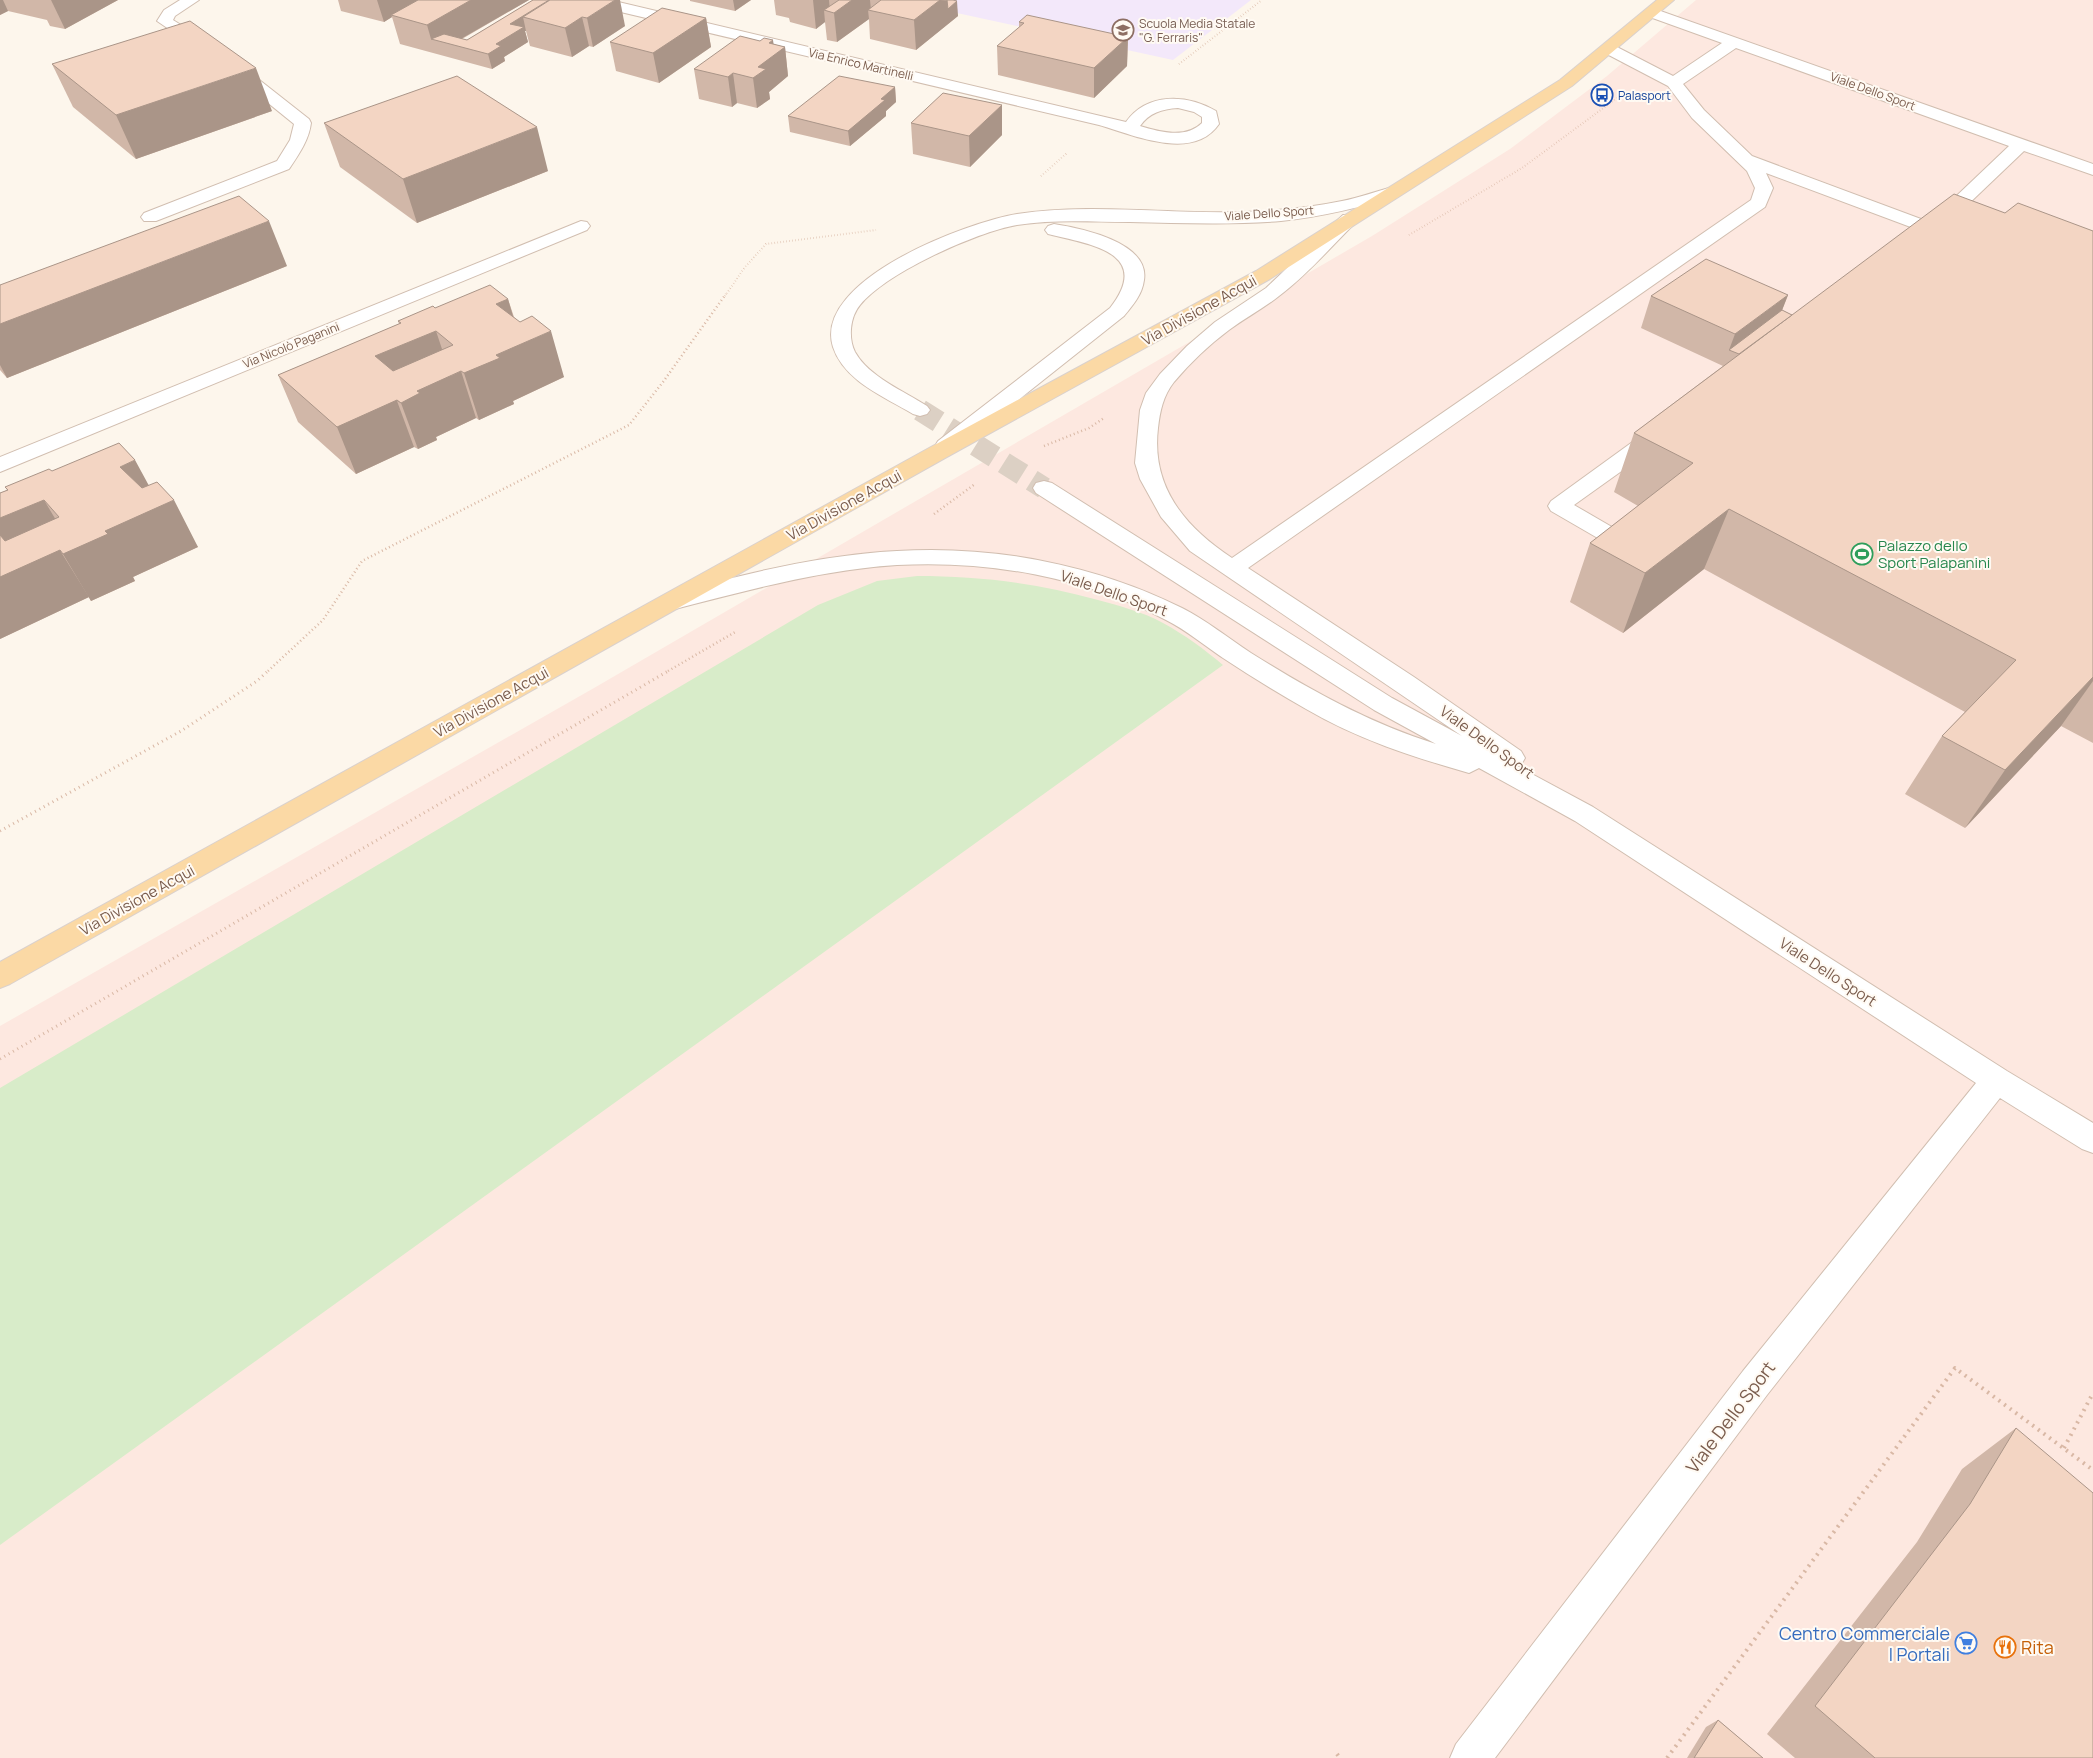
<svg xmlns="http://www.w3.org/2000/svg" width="2093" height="1758" font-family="Manrope,sans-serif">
  <rect width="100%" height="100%" fill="#fdf6ec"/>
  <polygon fill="#fde8e0" points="1696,0 2093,0 2093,1758 0,1758 0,1026 594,688 1372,236 1510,149 1607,76"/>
  <polygon fill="#f3e8fa" points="897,0 1251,0 1173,60"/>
  <path fill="#d8ecc9" d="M917 576C979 576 1038 583 1098 600 1120 606 1143 612 1163 623 1185 635 1204 649 1223 665L0 1545V1088L818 605 877 581Z"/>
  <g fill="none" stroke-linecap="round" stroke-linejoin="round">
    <polyline stroke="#dcd0c4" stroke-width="22" stroke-dasharray="22 11" stroke-linecap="butt" points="920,410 1044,488"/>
    <g stroke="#d1beb0" stroke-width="2">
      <g id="minor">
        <polygon points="180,0 199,0 175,16 173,20 210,43 212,46 210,49 198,49 157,21 164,10"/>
        <path d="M583 0H610L1126 122C1147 92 1187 94 1216 111L1219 124C1193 162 1134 135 1099 125L591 5ZM1178 108 1194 112 1202 117V123C1186 139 1160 132 1140 126 1149 113 1162 109 1178 108Z"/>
        <path d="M1652 8 2093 164V175L2024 151 1938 233 1932 235 1766 173 1773 188 1765 207 1248 568 1414 677 1521 751 1525 758 1521 765 1517 766 1593 807 2007 1071 2093 1123V1153L2082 1149 2000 1098 1767 1395 1495 1758H1450L1456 1744 1743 1371 1976 1083 1575 821 1479 768 1469 773C1413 757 1357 739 1306 709 1278 693 1250 676 1223 658 1204 645 1186 630 1166 620 1085 577 988 560 897 565 820 570 745 591 671 610L663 608 659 602 663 596C739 575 819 555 897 551 994 545 1096 565 1182 608 1206 620 1228 638 1251 653 1310 690 1369 723 1436 744L1374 710 1036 493 1033 488 1036 483 1044 481 1052 483 1392 698 1462 736 1190 551 1161 517 1140 479 1135 463 1140 410 1146 393 1160 374 1187 346 1215 322 1266 288 1343 215H1355L1358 219 1355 223C1331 247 1307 275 1279 296 1263 309 1245 318 1229 330 1209 345 1190 363 1174 382 1163 396 1160 411 1158 428 1151 487 1185 527 1232 558L1751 200 1755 188 1747 171 1692 118 1668 86 1603 52 1601 49 1609 44 1615 46 1673 76 1722 43 1647 16 1644 13ZM1736 48 2009 146 1929 222 1752 156 1704 110 1683 84Z"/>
        <path d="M237 65 243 67 309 119 311 123C309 140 299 154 289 169L156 221H144L141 217 144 213 277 161 290 140 294 124 231 73 229 70Z"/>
        <path d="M1393 187 1399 188 1402 192 1399 196C1360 207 1322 217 1281 221 1231 225 1180 223 1130 222 1092 222 1054 219 1017 225 976 232 886 273 860 305 850 317 848 338 855 352 869 377 904 391 927 406L930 410 927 414 920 416 913 414C885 397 844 381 833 347 812 280 968 222 1017 214 1089 203 1167 214 1240 212 1274 211 1309 208 1342 201 1359 198 1376 191 1393 187Z"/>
        <polygon points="581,221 587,222 590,226 587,230 0,472 0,457"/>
        <path d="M1054 224C1080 228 1150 242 1144 280 1142 295 1133 305 1124 316L954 451 946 452 938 451 935 446 938 441 1110 308C1154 252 1088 244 1048 234L1045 230 1048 226Z"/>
        <polygon points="1657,429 1665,430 1668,435 1665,440 1574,505 1624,534 1627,539 1624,544 1616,546 1608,544 1551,511 1548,506 1551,501 1649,430"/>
      </g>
    </g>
    <g stroke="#dad1cd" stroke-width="2">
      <polygon id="major" points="1657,0 1674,0 1572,86 1270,279 945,458 10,984 0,988 0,962 929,448 1256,271 1560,80"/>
    </g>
    <g stroke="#d9b8a5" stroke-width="2" stroke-dasharray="0.5 2.5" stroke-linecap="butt">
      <polyline points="1179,64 1262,0"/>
      <polyline points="1041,176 1067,153"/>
      <polyline points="1409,235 1522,168 1617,98"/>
      <polyline points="725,296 745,267 766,244 876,230"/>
    </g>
    <g stroke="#d9b8a5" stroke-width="2.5" stroke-dasharray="1 3" stroke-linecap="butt">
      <polyline points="1044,446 1089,428 1104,418"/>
      <polyline points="934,514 975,484"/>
      <polyline points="268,671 323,620 362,561 629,425 663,382 726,294"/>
      <polyline points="668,671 737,631"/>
    </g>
    <g stroke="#d9b8a5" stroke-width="3" stroke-dasharray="1 4" stroke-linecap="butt">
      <polyline points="0,831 181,731 257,681 269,670"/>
      <polyline points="0,1059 670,670"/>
    </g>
    <g stroke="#d9b8a5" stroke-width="4" stroke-dasharray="2 5" stroke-linecap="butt">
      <polyline points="2064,1448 2093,1393"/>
      <polyline points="1337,1754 1340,1758"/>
      <polyline points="1667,1758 1955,1368 2093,1470"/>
    </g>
    <use href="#minor" fill="#fff" fill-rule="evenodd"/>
    <use href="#major" fill="#fbd9a5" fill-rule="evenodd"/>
  </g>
  <g fill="#d1b7a8">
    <polygon points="0,0 118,0 65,29 50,26 47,20 8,11 0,15"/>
    <polygon points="338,0 529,0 462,39 467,40 533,0 625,26 593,47 589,46 572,57 530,46 526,31 525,31 528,42 504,57 505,61 492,69 400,44 392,17 384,22 341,11"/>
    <polygon points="690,0 751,0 735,11 690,1"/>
    <polygon points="774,0 953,0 958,16 916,50 870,39 869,19 837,42 827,40 825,22 816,29 790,22 789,18 776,15"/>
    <polygon points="706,18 711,47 659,83 616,71 610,42"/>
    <polygon points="1019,22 1128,37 1127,66 1094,98 998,75 997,46 1019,28"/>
    <polygon points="773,44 785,47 788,76 769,92 770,99 757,108 737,103 732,107 699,99 694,69"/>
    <polygon points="52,64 272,111 136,159 73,107"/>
    <polygon points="895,87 896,102 886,111 886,116 850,146 790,132 788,116"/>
    <polygon points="1002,105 1002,135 970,167 913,154 911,123"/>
    <polygon points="324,123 548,171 417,223 340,167"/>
    <polygon points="2005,213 2093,231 2093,743 2061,726 1965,828 1905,794 1942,736 1965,712 1704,569 1623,633 1570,602 1590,543 1638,506 1614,492 1634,433 1723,366 1641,328 1651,296 1788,295 1782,310 1792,315"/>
    <polygon points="287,266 7,378 0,370 0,285"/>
    <polygon points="508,299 514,317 564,377 513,401 514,404 479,420 476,418 436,437 437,440 418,449 414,447 356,474 298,422 278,375 399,324 398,321 435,308"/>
    <polygon points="52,471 149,485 198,547 133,577 135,581 91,601 89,597 0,639 0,493 7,490 5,487"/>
    <polygon points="2016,1428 2093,1758 1795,1758 1767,1734 1917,1542 1962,1469"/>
    <polygon points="1718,1720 1763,1758 1687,1758 1706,1727"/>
  </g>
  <g fill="#aa9588">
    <polygon points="0,0 3,0 8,11 0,15"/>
    <polygon points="51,0 118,0 65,29"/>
    <polygon points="377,0 422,0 391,15 392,17 384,22"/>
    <polygon points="471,0 529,0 452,44 431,39 427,25"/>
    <polygon points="549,0 523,17 526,31 525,31 528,42 504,57 505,61 492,69 488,54 496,44 510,24"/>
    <polygon points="615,0 620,0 625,26 593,47 587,18"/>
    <polygon points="733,0 751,0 735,11"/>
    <polygon points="813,0 829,0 830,12 824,10 825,22 816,29"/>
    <polygon points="852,0 870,0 871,10 868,10 869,19 837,42 834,13"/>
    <polygon points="940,0 957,1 958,16 916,50 914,20"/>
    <polygon points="582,17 589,46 572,57 565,28"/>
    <polygon points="706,18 711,47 659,83 653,53"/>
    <polygon points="1128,37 1127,66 1094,98 1094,68"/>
    <polygon points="773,40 775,54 785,47 788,76 769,92 770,99 757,108 753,78 769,43"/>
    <polygon points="256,68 272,111 136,159 116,115"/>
    <polygon points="733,73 737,103 732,107 728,77"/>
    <polygon points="895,87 896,102 886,111 886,116 850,146 848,131 881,99"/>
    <polygon points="1002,105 1002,135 970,167 969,136"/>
    <polygon points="537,127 548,171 417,223 403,179"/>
    <polygon points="269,221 287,266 7,378 0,365 0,324"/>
    <polygon points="1788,295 1776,326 1729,350 1735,334"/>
    <polygon points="508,299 521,344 551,331 564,377 513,401 514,404 479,420 464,373 496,355 496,304"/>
    <polygon points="436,331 451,376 461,371 476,418 436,437 437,440 418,449 401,403 397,401 414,447 356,474 337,427 375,356"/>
    <polygon points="135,460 160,506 174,500 198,547 133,577 135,581 91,601 63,554 120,467"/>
    <polygon points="44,500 72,547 61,552 89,597 0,639 0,518"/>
    <polygon points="1729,509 1704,569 1623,633 1645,573"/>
    <polygon points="2093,677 2093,681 2061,726 1965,828 2005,770"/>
  </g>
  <g fill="#f3d5c3" stroke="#aa9588" fill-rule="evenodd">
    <polygon points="418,0 471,0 427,25 391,15"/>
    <polygon points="533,0 549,0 510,24 524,27 496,44 501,46 488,54 431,39 444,34 467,40"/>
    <polygon points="550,0 615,0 587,18 582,17 565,28 523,17"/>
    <polygon points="839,0 852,0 834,13 824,10"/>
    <polygon points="881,0 940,0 914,20 868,10"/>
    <polygon points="947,0 953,0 957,1 948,9"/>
    <polygon points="662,8 706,18 653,53 610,42"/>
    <polygon points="1027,15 1128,37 1094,68 997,46 1024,23 1019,22"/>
    <polygon points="190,21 256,68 116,115 52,64"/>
    <polygon points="740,36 760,41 764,38 773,40 769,43 785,47 758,67 766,69 753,78 733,73 728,77 694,69"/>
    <polygon points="457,76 537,127 403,179 324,123"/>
    <polygon points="839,76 895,87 881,99 885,100 848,131 788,116"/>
    <polygon points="943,93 1002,105 969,136 911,123"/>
    <polygon points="1954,194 2005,213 2018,203 2093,231 2093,677 2005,770 1942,736 2016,660 1729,509 1645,573 1590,543 1693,463 1634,433"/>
    <polygon points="239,196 269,221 0,324 0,285"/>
    <polygon points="1706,259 1788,295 1735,334 1651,296"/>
    <path d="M490 285 508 299 496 304 520 322 532 316 551 331 496 355 500 358 464 373 461 371 417 391 420 393 401 403 397 400 337 427 278 375 401 323 398 321 433 306 435 308ZM436 331 453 345 393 371 375 356Z"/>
    <polygon points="1782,310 1792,315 1739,354 1729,350"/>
    <polygon points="119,443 135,460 120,467 142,488 157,482 174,500 105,531 108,534 63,554 60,550 0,577 0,535 5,541 59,517 44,500 0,518 0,493 8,490 5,487 49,469 52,471"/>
    <polygon points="2016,1428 2093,1493 2093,1758 1875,1758 1815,1706 1970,1504"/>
    <polygon points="1718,1720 1763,1758 1694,1758"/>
  </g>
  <defs>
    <g id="school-ring" transform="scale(1.125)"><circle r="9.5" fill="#fffaf3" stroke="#8d6e63" stroke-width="1.5"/><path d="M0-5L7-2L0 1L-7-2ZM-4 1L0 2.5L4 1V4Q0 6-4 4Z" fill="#8d6e63"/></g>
    <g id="bus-ring" transform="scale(1.125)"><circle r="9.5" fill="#fffaf3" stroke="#1a4fb4" stroke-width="1.5"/><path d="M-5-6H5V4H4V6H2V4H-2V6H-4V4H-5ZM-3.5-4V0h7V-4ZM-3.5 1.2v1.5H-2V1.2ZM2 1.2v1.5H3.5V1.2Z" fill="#1a4fb4"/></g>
    <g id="stadium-ring" transform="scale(1.125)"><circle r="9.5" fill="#fffaf3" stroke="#2e9e5b" stroke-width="1.5"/><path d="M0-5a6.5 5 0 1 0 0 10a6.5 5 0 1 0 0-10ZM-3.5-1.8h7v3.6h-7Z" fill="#2e9e5b"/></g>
    <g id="supermarket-ring" transform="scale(1.125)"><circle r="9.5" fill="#fffaf3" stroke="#3f7fe0" stroke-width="1.5"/><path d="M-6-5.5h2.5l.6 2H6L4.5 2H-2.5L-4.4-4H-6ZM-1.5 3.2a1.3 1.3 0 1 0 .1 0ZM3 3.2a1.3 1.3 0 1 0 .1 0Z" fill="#3f7fe0"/></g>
    <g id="restaurant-ring" transform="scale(1.125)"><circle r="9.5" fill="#fffaf3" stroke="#e8710a" stroke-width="1.5"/><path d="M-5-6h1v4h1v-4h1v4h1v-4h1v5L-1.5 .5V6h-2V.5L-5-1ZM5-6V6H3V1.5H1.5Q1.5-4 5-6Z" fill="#e8710a"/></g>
  </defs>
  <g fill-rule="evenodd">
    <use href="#school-ring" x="1123" y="30"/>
    <use href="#bus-ring" x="1602" y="95"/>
    <use href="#stadium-ring" x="1862" y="554"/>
    <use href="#supermarket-ring" x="1966" y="1643"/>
    <use href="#restaurant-ring" x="2005" y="1647"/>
  </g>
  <g text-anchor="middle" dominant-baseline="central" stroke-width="4" stroke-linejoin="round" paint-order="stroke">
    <g font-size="12" fill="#785e54" stroke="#fffaf3" text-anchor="start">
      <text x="1139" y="23">Scuola Media Statale<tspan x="1139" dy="14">"G. Ferraris"</tspan></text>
    </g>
    <g font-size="12" fill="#7a5c4d" stroke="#fffaf3">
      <text transform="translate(861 64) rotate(13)">Via Enrico Martinelli</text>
      <text transform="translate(1873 91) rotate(20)">Viale Dello Sport</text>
      <text transform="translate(1269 213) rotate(-4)">Viale Dello Sport</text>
      <text transform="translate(291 345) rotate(-22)">Via Nicolò Paganini</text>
    </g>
    <g font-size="12" fill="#164399" stroke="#fffaf3" text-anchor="start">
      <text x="1618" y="95">Palasport</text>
    </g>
    <g font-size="15" fill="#7a5c4d" stroke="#fffaf3">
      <text transform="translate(1199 310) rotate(-29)">Via Divisione Acqui</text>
      <text transform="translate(844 505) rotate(-29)">Via Divisione Acqui</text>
      <text transform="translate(1114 593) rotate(19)">Viale Dello Sport</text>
      <text transform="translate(491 702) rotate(-29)">Via Divisione Acqui</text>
      <text transform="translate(1487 742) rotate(36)">Viale Dello Sport</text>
      <text transform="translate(137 900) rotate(-29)">Via Divisione Acqui</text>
      <text transform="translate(1828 972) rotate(33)">Viale Dello Sport</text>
    </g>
    <g font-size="15" fill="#27864d" stroke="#fffaf3" text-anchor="start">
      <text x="1878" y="545">Palazzo dello<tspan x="1878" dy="17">Sport Palapanini</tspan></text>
    </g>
    <g font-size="18" fill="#7a5c4d" stroke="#fffaf3">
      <text transform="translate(1730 1417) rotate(-53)">Viale Dello Sport</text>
    </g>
    <g font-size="18" fill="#366cbe" stroke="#fffaf3" text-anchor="end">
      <text x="1950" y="1633">Centro Commerciale<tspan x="1950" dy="21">I Portali</tspan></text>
    </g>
    <g font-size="18" fill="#c56008" stroke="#fffaf3" text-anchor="start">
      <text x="2021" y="1647">Rita</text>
    </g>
  </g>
</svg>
